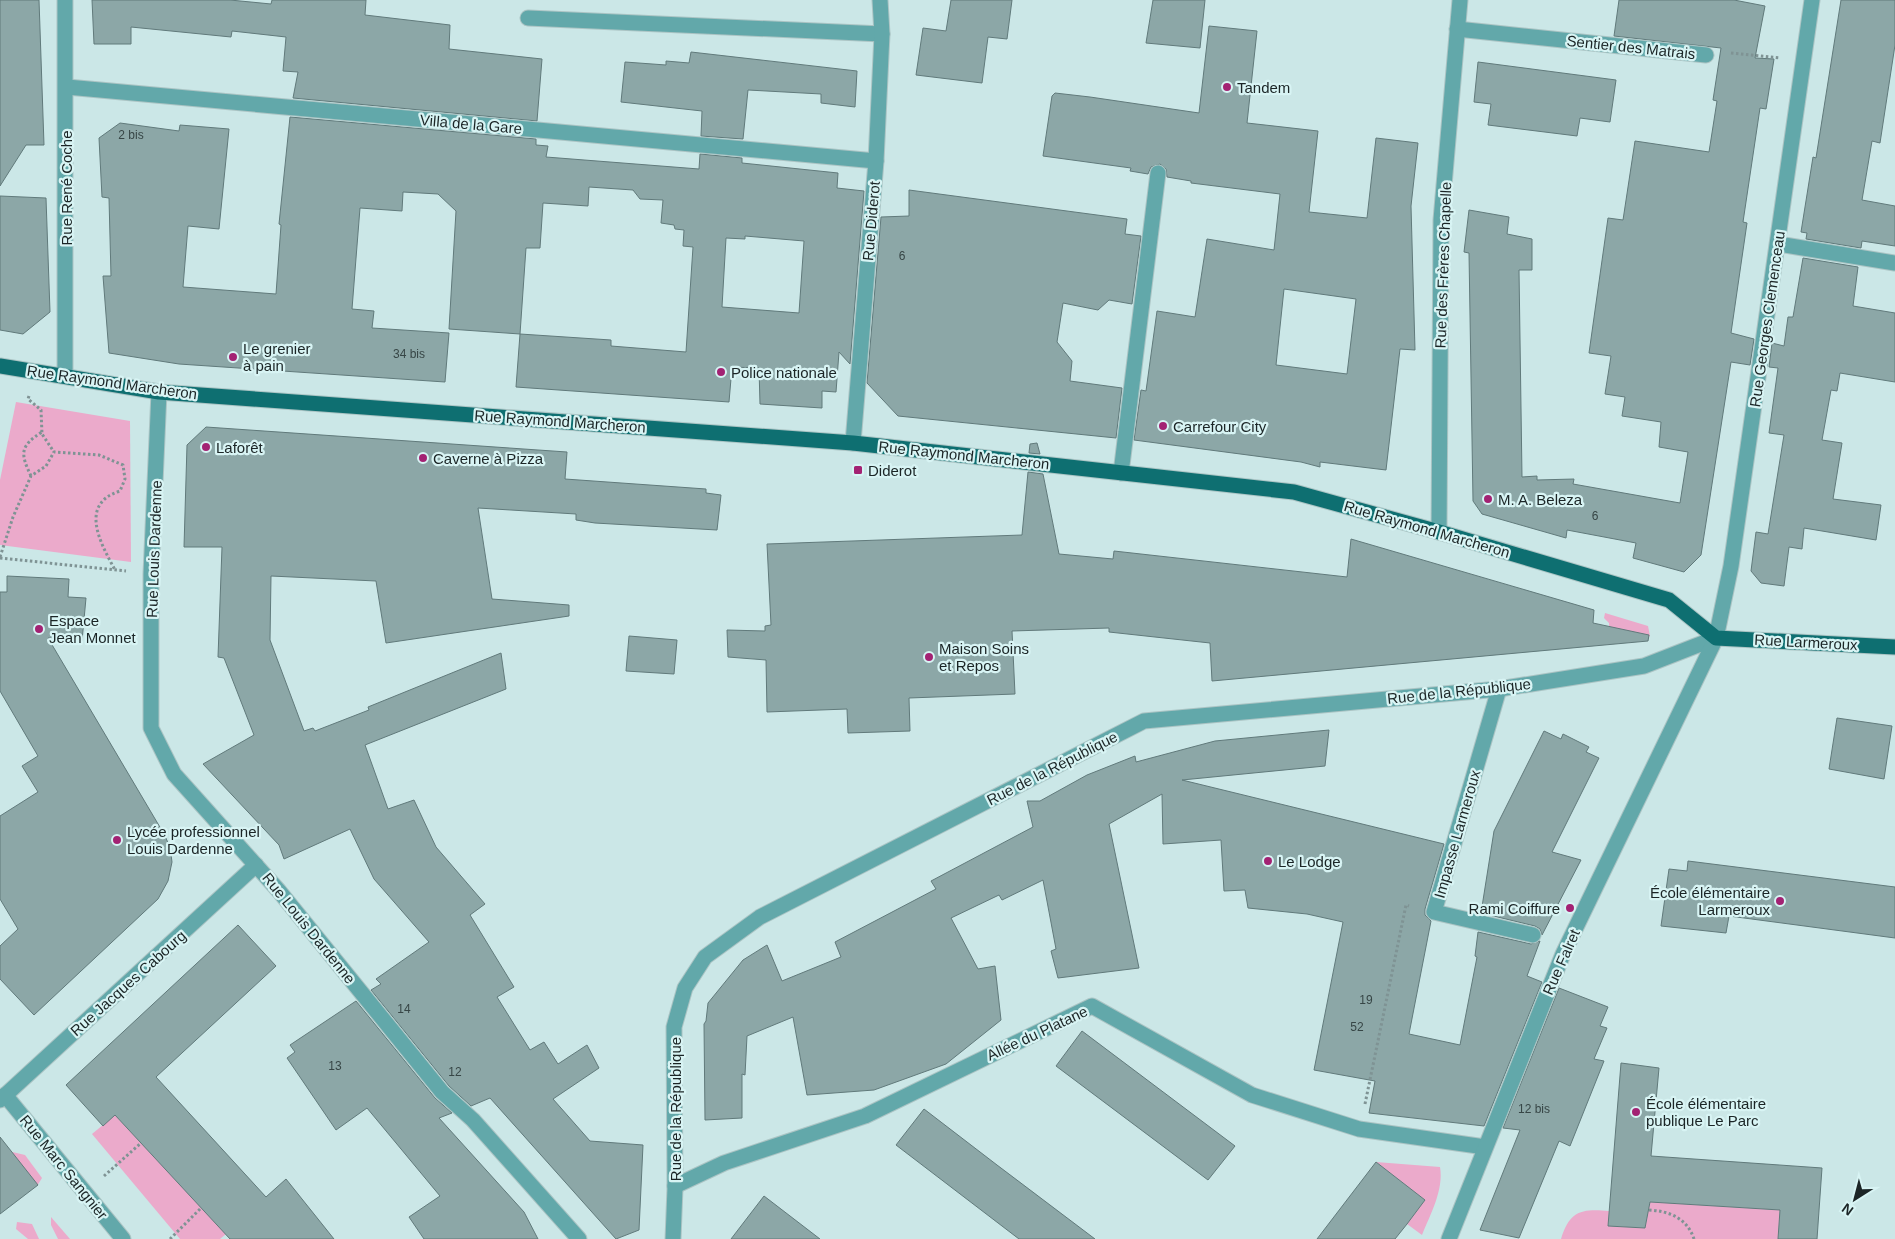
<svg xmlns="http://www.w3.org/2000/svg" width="1895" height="1239" font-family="Helvetica,sans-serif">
  <rect width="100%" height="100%" fill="#cbe7e7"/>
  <g fill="#ebaacb">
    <polygon points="16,402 130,421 131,562 0,545 0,480"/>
    <polygon points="1605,613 1648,626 1650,636 1639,640 1609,638 1609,623 1604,618"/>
    <polygon points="115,1115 226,1234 220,1239 180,1239 92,1134"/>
    <polygon points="0,1149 25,1155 42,1178 37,1186"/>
    <path d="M1376 1162 1440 1167C1444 1190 1430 1215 1422 1235L1407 1224 1425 1200Z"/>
    <path d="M1650 1202 1780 1210 1778 1239H1561C1570 1210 1582 1209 1609 1211L1608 1226 1645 1228Z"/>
    <polygon points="51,1217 70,1239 58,1239 51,1225"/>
    <polygon points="17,1222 32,1224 39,1239 28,1239 16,1229"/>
  </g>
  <g fill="#8ca7a7" stroke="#617a7b" fill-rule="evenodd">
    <polygon points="0,0 39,0 44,145 26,145 0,186"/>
    <polygon points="92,0 230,0 271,4 272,0 366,0 365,15 450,25 449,49 542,59 537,121 293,98 298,72 283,71 286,37 232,31 231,37 131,27 131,44 94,44"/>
    <polygon points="951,0 1012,0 1007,39 988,37 982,83 916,75 923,28 946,31"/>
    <polygon points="1153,0 1205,0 1200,48 1146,43"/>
    <polygon points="1619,0 1734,0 1765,6 1755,58 1774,59 1766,109 1760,108 1743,222 1747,223 1731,333 1754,339 1750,365 1731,362 1701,555 1684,572 1633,558 1636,543 1567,530 1566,538 1482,514 1473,501 1469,253 1464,252 1469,210 1509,217 1507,234 1532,239 1532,270 1519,270 1522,477 1537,476 1537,480 1574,479 1573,484 1680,503 1688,452 1659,447 1661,422 1622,416 1625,397 1605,394 1611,356 1589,353 1608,218 1623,220 1635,141 1709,152 1717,101 1713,100 1721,48 1614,36"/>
    <polygon points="1841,0 1895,0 1895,45 1880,143 1872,141 1862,200 1895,206 1895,246 1862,241 1861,248 1806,239 1807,233 1801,232 1813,157 1816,158"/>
    <path d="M1209 26 1257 31 1247 123 1318 131 1309 212 1367 218 1376 138 1418 143 1411 206 1415 350 1400 349 1386 470 1320 462V467L1301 462 1134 440 1141 390 1146 391 1157 311 1195 317 1207 239 1274 250 1280 194 1191 183V181L1167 177 1166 169 1160 164 1151 167 1148 174 1130 171 1131 168 1043 156 1052 96 1055 93 1090 97 1199 113ZM1284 289 1356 299 1347 374 1276 365Z"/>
    <polygon points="691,52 857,71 855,107 821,103 821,94 748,90 743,139 701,136 702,111 621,102 625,62 666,65 666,61 689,63"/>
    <polygon points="1478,62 1616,80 1610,122 1580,118 1577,136 1488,125 1491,104 1474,102"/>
    <path d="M290 117 536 139V145L548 146 546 157 699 169 700 154 742 158V163L838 173 837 188 864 191 850 364 839 352 836 392 822 391V408L760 404 759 368 732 367 729 402 516 387 520 334 449 329 456 211 438 194 403 192 402 211 360 208 352 309 374 311 372 328 449 333 445 382 179 364 109 353 103 276H111L109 198 102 197 99 138 120 123 179 131 180 125 229 129 219 229 188 226 183 287 276 294 281 225 279 224ZM589 187 633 190 640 199 663 200 661 223 674 225 675 229 684 230 683 246 693 247 686 352 611 346V340L520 334 526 248H540L543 203 588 206ZM745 236 804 241 799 313 722 307 726 238 745 239Z"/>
    <polygon points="909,190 1127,219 1125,234 1141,236 1132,304 1109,300 1098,310 1063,303 1057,342 1072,361 1070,381 1122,388 1116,438 898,416 867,383 881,217 909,216"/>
    <polygon points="0,196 46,198 50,312 23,334 0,330"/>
    <polygon points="1803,258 1858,267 1853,306 1895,313 1895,382 1840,373 1837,391 1831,390 1822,440 1842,443 1833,499 1881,505 1876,540 1804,528 1802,549 1789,547 1784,586 1761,583 1751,571 1756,532 1768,534 1784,435 1769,433 1778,368 1769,367 1772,343 1784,346 1788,317 1793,317"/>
    <polygon points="206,427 567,452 565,479 706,489 706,493 721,495 717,530 595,523 576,520 576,514 478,508 492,599 569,605 569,616 386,643 376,581 271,576 270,640 304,731 313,728 315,731 369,710 368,707 501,653 506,689 365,745 388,809 414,800 436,847 485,904 470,915 514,987 497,997 530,1050 544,1042 558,1064 587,1045 599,1068 553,1099 590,1141 643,1145 639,1230 616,1239 490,1098 471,1106 449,1086 371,990 381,984 376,979 429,942 374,879 350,829 284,859 279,845 203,764 254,735 224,658 218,657 222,547 184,547 187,445"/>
    <polygon points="1037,443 1040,454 1029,453 1030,444"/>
    <polygon points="1028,472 1043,474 1059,554 1113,559 1114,551 1347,577 1351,539 1594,610 1593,623 1649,635 1648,641 1212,681 1210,643 1109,632 1109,628 1012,631 1015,694 909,698 910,731 848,733 847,709 767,712 766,660 728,657 727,630 765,631 765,626 771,625 767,544 1022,535"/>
    <polygon points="7,576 69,579 68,597 86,598 82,641 48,638 164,834 170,847 172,862 168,881 158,899 34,1015 0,979 0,946 18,929 0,899 0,816 38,792 22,766 38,756 0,691 0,592 7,592"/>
    <polygon points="629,636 677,640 674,674 626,671"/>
    <polygon points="1837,718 1892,726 1884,779 1829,769"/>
    <polygon points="1329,730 1325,766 1182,780 1444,844 1425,909 1425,915 1431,921 1409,1034 1460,1045 1477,957 1475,956 1478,932 1531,944 1540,941 1527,976 1542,982 1484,1126 1369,1113 1375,1081 1314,1070 1343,922 1307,914 1248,908 1245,890 1224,891 1221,840 1163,844 1162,794 1109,824 1139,968 1058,978 1051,951 1056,949 1043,880 1002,900 999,895 951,918 978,969 995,966 1001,1020 946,1064 874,1090 807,1095 793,1017 747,1036 745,1075 742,1074 742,1118 705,1120 704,1024 706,1021 708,1003 743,960 767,945 782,981 841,957 835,942 936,889 931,881 1033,827 1027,801 1040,801 1087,775 1135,756 1136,762 1215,741"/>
    <polygon points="1544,731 1561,739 1563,734 1589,747 1586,752 1599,758 1552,852 1581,860 1542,935 1540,929 1535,926 1481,913 1494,831"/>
    <polygon points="1688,861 1895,887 1895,938 1729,916 1726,933 1661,926 1669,869 1687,871"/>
    <polygon points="238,925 276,966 156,1077 266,1197 286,1179 334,1239 230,1239 115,1115 103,1126 66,1085"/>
    <polygon points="1559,988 1608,1007 1600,1026 1607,1028 1594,1059 1604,1061 1570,1146 1559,1141 1519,1238 1480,1230 1520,1130 1503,1128"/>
    <polygon points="356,1001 435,1098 452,1113 439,1118 524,1212 538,1239 424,1239 409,1217 440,1196 367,1108 336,1130 287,1058 295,1052 290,1045"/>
    <polygon points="1082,1031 1235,1146 1208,1180 1056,1066"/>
    <polygon points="1621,1063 1659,1068 1651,1156 1822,1168 1817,1239 1778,1239 1780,1210 1650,1202 1645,1228 1608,1226"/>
    <polygon points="924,1109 997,1165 1095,1239 1019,1239 896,1145"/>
    <polygon points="0,1137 38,1185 0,1214"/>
    <polygon points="1376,1162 1425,1200 1407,1224 1395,1239 1317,1239"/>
    <polygon points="764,1196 820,1239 731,1239"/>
  </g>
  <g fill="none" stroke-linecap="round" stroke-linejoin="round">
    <g stroke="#abc4c4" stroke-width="17">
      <g id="minor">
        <polyline points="528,18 882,34"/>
        <polyline points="1457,29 1706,55"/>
        <polyline points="67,87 876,161"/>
        <polyline points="1778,244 1895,263"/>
        <polyline points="65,376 65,0"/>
        <polyline points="159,392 151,574 151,728 174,774 279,891 442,1092 473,1120 579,1239"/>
        <polyline points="853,443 876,161 882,34 880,0"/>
        <polyline points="1121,473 1158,173"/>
        <polyline points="1439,532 1441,220 1460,0"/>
        <polyline points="1499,689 1434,912 1533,935"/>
        <polyline points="5,1095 123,1239"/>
        <polyline points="0,1100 256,865"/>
        <polyline points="675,1186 724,1163 865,1116 1092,1006 1252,1095 1359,1129 1485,1147"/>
        <polyline points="673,1239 675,1188 674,1027 685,988 705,957 760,917 1144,721 1499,689 1644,666 1716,638"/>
        <polyline points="1449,1239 1563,954 1716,638 1731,566 1812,0"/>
      </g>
    </g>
    <g stroke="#abc4c4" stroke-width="17">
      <polyline id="major" points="0,366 159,392 853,443 1294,492 1439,532 1669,600 1716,638 1895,647"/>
    </g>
    <g stroke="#7f9394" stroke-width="3" stroke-dasharray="2.5 2.5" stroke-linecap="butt">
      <polyline points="1731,53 1780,58"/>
      <polyline points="29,396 28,399 41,410 42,434 54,452"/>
      <path d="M31 476C20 453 20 446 42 432"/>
      <path d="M0 557 13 517 31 476 46 466 54 452 99 455 123 465 125 479 120 491C78 504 101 544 115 570"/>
      <polyline points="0,558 126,571"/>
      <polyline points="1365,1104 1406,905 1409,906"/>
      <polyline points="104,1176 141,1143"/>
      <path d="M1649 1210C1669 1211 1687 1218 1694 1239"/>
      <polyline points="170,1239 201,1208"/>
    </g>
    <use href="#minor" stroke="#62a8aa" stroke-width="15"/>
    <use href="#major" stroke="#0e6f71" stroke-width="15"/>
  </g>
  <g fill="#a32273" stroke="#d8f4f4" stroke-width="2">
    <circle cx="1227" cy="87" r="5"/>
    <circle cx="233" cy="357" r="5"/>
    <circle cx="721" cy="372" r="5"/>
    <circle cx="1163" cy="426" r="5"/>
    <circle cx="206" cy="447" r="5"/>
    <circle cx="423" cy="458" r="5"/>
    <rect x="853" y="465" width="10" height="10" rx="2.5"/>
    <circle cx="1488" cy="499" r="5"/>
    <circle cx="39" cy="629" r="5"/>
    <circle cx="929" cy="657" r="5"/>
    <circle cx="117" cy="840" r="5"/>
    <circle cx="1268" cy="861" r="5"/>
    <circle cx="1780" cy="901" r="5"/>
    <circle cx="1570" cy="908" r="5"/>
    <circle cx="1636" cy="1112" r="5"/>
  </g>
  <g text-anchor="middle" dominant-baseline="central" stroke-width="4.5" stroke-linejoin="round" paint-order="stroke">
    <g font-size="12" fill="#374646">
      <text x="131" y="135">2 bis</text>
      <text x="902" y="256">6</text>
      <text x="409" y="354">34 bis</text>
      <text x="1595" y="516">6</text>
      <text x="1366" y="1000">19</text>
      <text x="404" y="1009">14</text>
      <text x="1357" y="1027">52</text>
      <text x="335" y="1066">13</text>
      <text x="455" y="1072">12</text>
      <text x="1534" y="1109">12 bis</text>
    </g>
    <g font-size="15" fill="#1b2526" stroke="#d8f4f4">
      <text transform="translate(1631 47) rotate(6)">Sentier des Matrais</text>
      <text transform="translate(471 124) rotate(5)">Villa de la Gare</text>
      <text transform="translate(66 188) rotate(-90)">Rue René Coche</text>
      <text transform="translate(871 221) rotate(-85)">Rue Diderot</text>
      <text transform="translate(1443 265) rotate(-88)">Rue des Frères Chapelle</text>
      <text transform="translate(1767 319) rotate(-82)">Rue Georges Clemenceau</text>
      <text transform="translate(112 382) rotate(8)">Rue Raymond Marcheron</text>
      <text transform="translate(560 421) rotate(4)">Rue Raymond Marcheron</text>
      <text transform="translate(964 455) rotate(6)">Rue Raymond Marcheron</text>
      <text transform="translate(1427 529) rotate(16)">Rue Raymond Marcheron</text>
      <text transform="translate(154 549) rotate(-88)">Rue Louis Dardenne</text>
      <text transform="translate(1806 642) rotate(3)">Rue Larmeroux</text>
      <text transform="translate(1459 691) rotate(-6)">Rue de la République</text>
      <text transform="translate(1052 768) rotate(-27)">Rue de la République</text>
      <text transform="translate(1457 834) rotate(-74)">Impasse Larmeroux</text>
      <text transform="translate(309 928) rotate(51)">Rue Louis Dardenne</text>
      <text transform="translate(1561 962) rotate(-66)">Rue Falret</text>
      <text transform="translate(128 983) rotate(-42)">Rue Jacques Cabourg</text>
      <text transform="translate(1037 1033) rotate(-25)">Allée du Platane</text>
      <text transform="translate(675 1109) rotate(-90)">Rue de la République</text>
      <text transform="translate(64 1167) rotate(51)">Rue Marc Sangnier</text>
    </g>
    <g font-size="15" fill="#1b2526" stroke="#d8f4f4" text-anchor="start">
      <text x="1237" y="87">Tandem</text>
      <text x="243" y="348">Le grenier<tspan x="243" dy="17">à pain</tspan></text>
      <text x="731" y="372">Police nationale</text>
      <text x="1173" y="426">Carrefour City</text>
      <text x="216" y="447">Laforêt</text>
      <text x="433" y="458">Caverne à Pizza</text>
      <text x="868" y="470">Diderot</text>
      <text x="1498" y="499">M. A. Beleza</text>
      <text x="49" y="620">Espace<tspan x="49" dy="17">Jean Monnet</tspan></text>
      <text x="939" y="648">Maison Soins<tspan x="939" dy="17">et Repos</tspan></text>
      <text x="127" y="831">Lycée professionnel<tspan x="127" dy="17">Louis Dardenne</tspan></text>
      <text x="1278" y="861">Le Lodge</text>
      <text x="1770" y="892" text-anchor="end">École élémentaire<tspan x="1770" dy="17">Larmeroux</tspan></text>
      <text x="1560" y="908" text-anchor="end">Rami Coiffure</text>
      <text x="1646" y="1103">École élémentaire<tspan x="1646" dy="17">publique Le Parc</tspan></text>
    </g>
  </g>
  <g transform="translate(1855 1199) rotate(216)" stroke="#d8f4f4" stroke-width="4" paint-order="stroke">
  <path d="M0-4L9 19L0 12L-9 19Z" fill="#1b2526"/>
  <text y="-8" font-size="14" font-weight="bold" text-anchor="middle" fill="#1b2526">N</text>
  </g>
</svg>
